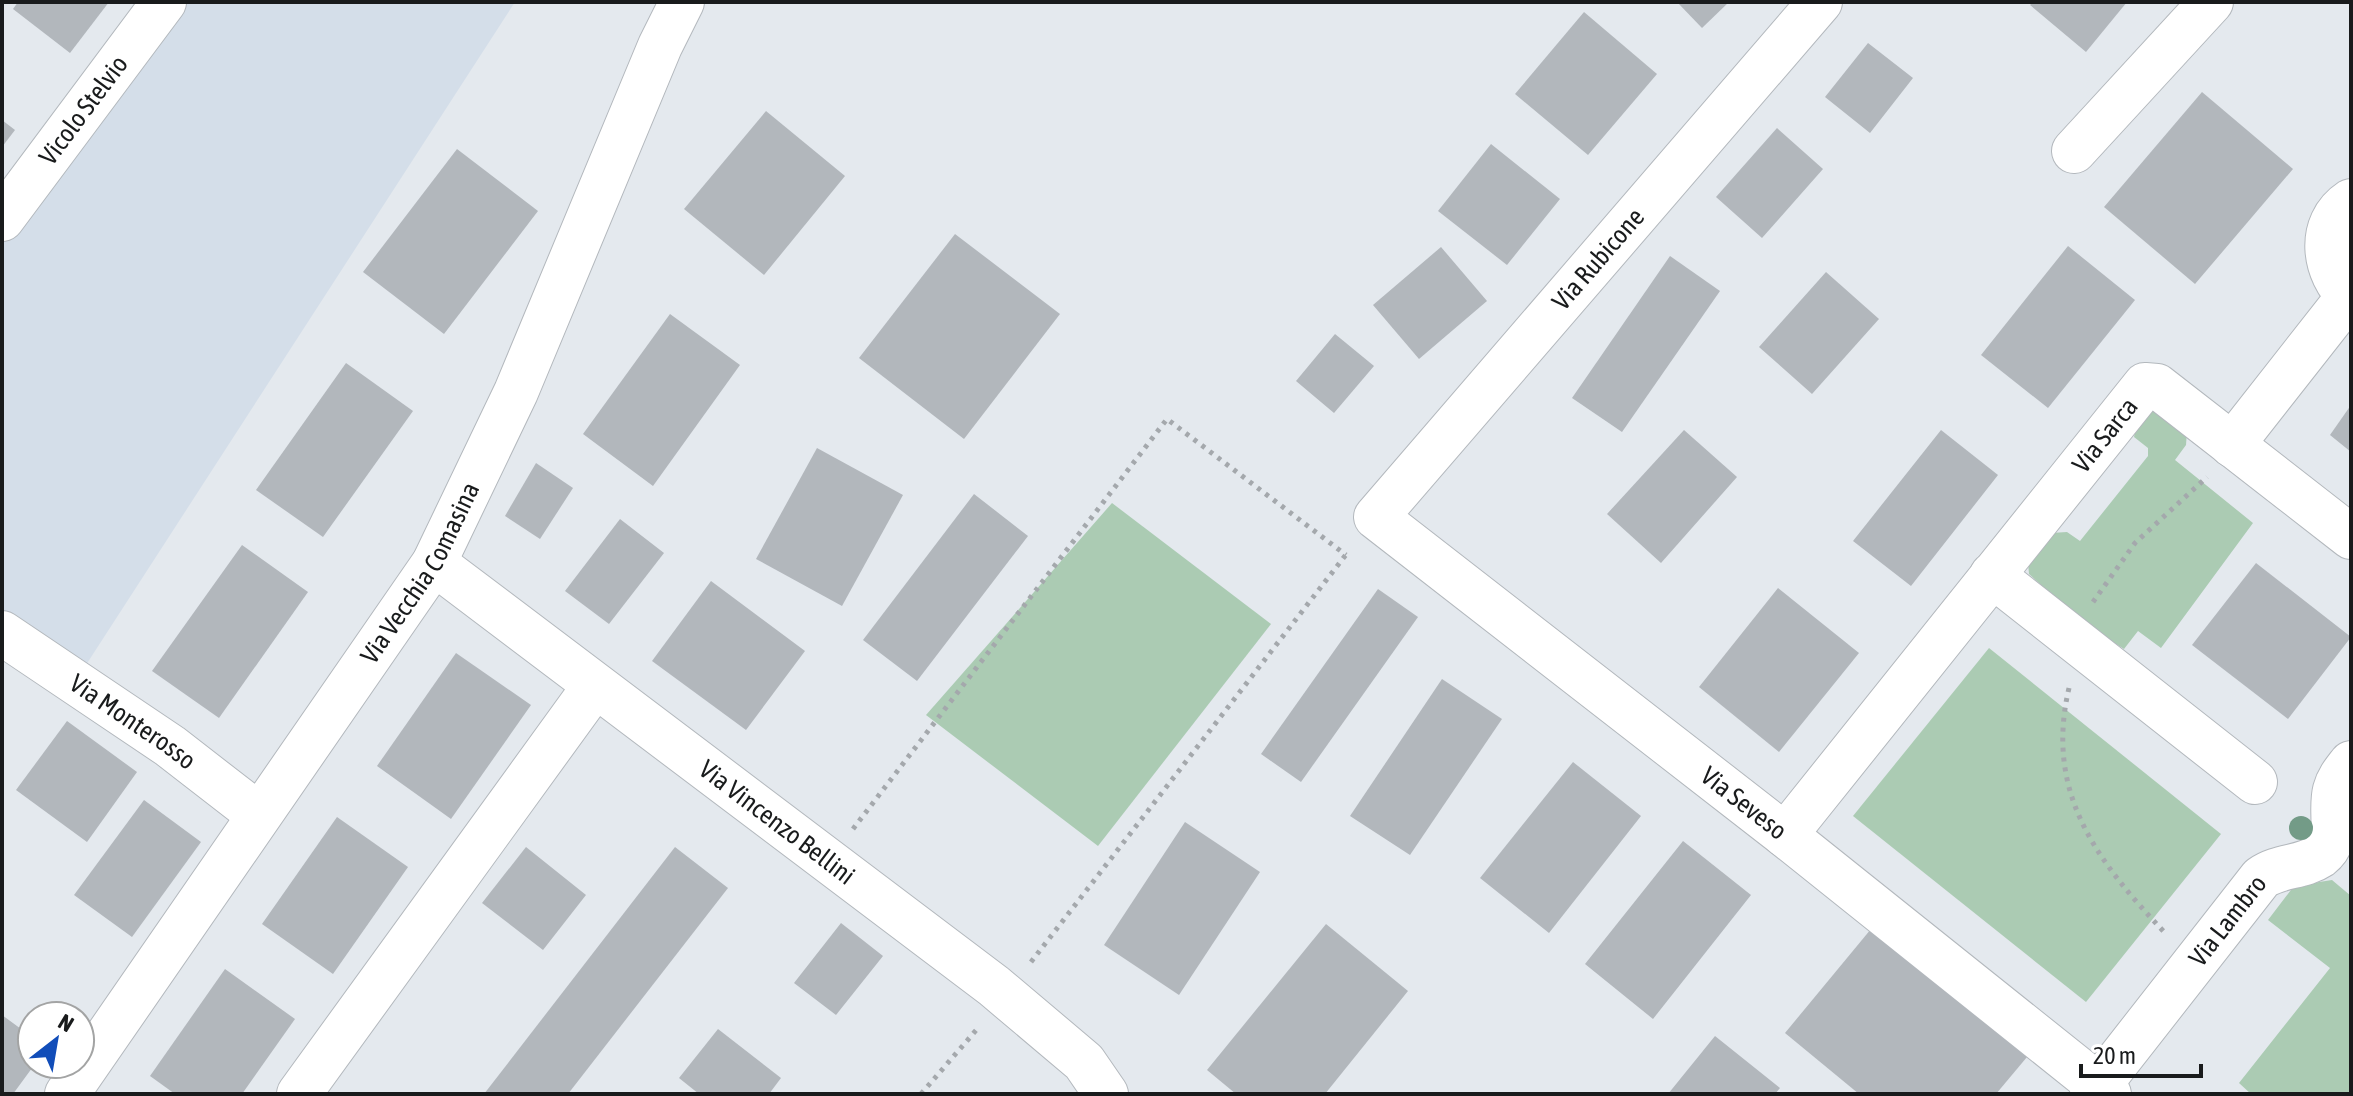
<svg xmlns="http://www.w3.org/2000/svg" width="2353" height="1096" font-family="'Asap Condensed',sans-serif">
  <rect width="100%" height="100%" fill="#e4e9ee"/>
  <polygon fill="#d4dee9" points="176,2 515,2 84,668 2,612 2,237"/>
  <g fill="#abcbb3">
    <polygon points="2148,411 2161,411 2187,431 2186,445 2175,460 2253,523 2161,648 2138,631 2124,649 2084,624 2029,574 2028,563 2051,533 2067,532 2080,541 2148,456 2148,448 2134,437 2137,423"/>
    <polygon points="1112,503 1271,624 1098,846 926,715"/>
    <polygon points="1989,648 2221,834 2086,1002 1853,816"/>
    <polygon points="2332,880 2351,896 2351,1094 2251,1094 2239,1083 2330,968 2268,920 2294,886"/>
  </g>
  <g fill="#b2b7bc">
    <polygon points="18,2 109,2 70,53 13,9"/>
    <polygon points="1677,2 1729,2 1702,28"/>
    <polygon points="2033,2 2127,2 2086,52 2030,5"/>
    <polygon points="1584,12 1657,74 1588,155 1515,94"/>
    <polygon points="1868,43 1913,78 1870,133 1825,97"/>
    <polygon points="2202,92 2293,169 2195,284 2104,207"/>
    <polygon points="766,111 845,176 764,275 684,209"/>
    <polygon points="2,120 15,130 2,147"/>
    <polygon points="1777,128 1823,169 1762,238 1716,197"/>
    <polygon points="1491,144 1560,199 1507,265 1438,211"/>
    <polygon points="457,149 538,211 444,334 363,272"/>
    <polygon points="955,234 1060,314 964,439 859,358"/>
    <polygon points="2068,246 2135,300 2048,408 1981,355"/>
    <polygon points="1441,247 1487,301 1419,359 1373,305"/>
    <polygon points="1670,256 1720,291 1622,432 1572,398"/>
    <polygon points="1826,272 1879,319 1812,394 1759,347"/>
    <polygon points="670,314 740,365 653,486 583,434"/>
    <polygon points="1335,334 1374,366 1334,413 1296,381"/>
    <polygon points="346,363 413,411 323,537 256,490"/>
    <polygon points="2351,405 2351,452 2330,435"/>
    <polygon points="1684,430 1737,477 1661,563 1607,514"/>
    <polygon points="1941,430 1998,475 1911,586 1853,541"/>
    <polygon points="817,448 903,495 842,606 756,559"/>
    <polygon points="536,463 573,488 540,539 505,516"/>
    <polygon points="974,494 1028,536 917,681 863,640"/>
    <polygon points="620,519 664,553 609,624 565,591"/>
    <polygon points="242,545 308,592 219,718 152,671"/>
    <polygon points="2256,563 2351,637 2288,719 2192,645"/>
    <polygon points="711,581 805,651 746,730 652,661"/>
    <polygon points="1778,588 1859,653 1779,752 1699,687"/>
    <polygon points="1378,589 1418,617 1301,782 1261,754"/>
    <polygon points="456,653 531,705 451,819 377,766"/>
    <polygon points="1442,679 1502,719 1410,855 1350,816"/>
    <polygon points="67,721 137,772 87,842 16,790"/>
    <polygon points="1573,762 1641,816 1549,933 1480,878"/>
    <polygon points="144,800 201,842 132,937 74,895"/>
    <polygon points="337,817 408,867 333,974 262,924"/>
    <polygon points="1185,822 1260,872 1179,995 1104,945"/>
    <polygon points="1683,841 1751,895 1653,1019 1585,964"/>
    <polygon points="526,847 586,895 543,950 482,903"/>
    <polygon points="675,847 728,888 568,1094 484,1094"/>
    <polygon points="841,923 883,956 836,1015 794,983"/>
    <polygon points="1326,924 1408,991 1325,1094 1236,1094 1207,1070"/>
    <polygon points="1871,929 2027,1057 1996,1094 1859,1094 1785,1033"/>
    <polygon points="225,969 295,1019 242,1094 175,1094 150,1076"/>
    <polygon points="2,1015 32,1037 32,1064 35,1064 13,1094 2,1094"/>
    <polygon points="718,1029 781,1078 769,1094 699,1094 679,1078"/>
    <polygon points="1715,1036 1780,1088 1775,1094 1668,1094"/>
  </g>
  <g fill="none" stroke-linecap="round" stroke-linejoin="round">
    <g stroke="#b3b8bd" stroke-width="46">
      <g id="minor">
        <path id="s1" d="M1820 2 1376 517 1785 835 2109 1094"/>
        <polyline points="2074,151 2211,2"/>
        <path d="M2351 201C2316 224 2323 273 2351 298"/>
        <path id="s2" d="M2 219 164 2"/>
        <polyline points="2232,445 2349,296"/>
        <path id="s3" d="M434 563 994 986 1084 1062 1106 1094"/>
        <polyline points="1992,575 2255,782"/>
        <path id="s4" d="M2 633 170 746 259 815"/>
        <path id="s5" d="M1785 835 2145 385 2157 386 2351 537"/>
        <path id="s6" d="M67 1094 434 563 516 392 660 46 682 2"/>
        <polyline points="299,1094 594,687"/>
        <path id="s7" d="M2092 1094 2261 878C2279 865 2302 868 2320 856 2342 839 2329 813 2335 790 2338 779 2344 772 2351 763"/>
      </g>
    </g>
    <g stroke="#a4a8ac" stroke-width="5" stroke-dasharray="4 6" stroke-linecap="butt">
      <polyline points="2093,602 2135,543 2207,477"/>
      <path d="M2069 688C2044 794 2098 862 2166 934"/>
      <polyline points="853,829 1167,419 1346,555"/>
      <polyline points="1031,962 1348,552"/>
      <polyline points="921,1094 978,1028"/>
    </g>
    <use href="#minor" stroke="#fff" stroke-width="44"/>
  </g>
  <circle fill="#739b87" cx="2301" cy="828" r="12"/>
  <g text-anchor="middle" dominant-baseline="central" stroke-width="8" stroke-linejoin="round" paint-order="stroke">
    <g font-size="26" fill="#191b1c" stroke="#fff">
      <text stroke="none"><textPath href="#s2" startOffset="136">Vicolo Stelvio</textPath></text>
      <text transform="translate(1598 259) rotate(-49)">Via Rubicone</text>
      <text stroke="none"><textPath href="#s5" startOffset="512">Via Sarca</textPath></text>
      <text stroke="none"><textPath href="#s6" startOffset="630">Via Vecchia Comasina</textPath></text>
      <text stroke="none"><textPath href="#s4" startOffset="158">Via Monterosso</textPath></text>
      <text stroke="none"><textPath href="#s1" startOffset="1146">Via Seveso</textPath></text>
      <text stroke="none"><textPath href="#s3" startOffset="430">Via Vincenzo Bellini</textPath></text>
      <text stroke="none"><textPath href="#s7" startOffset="220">Via Lambro</textPath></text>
    </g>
  </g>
  <rect width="2353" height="1096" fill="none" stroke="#191b1c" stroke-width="8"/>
  <g transform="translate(56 1040) rotate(31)"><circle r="38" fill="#ffffff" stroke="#a3a4a4" stroke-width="2"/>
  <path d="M0-6L14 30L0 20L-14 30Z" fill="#114db9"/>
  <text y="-12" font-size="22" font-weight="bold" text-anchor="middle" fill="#191b1c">N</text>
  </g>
  <path d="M2081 1064v12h120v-12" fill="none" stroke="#191b1c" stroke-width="4"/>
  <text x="2093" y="1064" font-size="24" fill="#191b1c" stroke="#ffffff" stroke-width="6" paint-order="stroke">20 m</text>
</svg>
